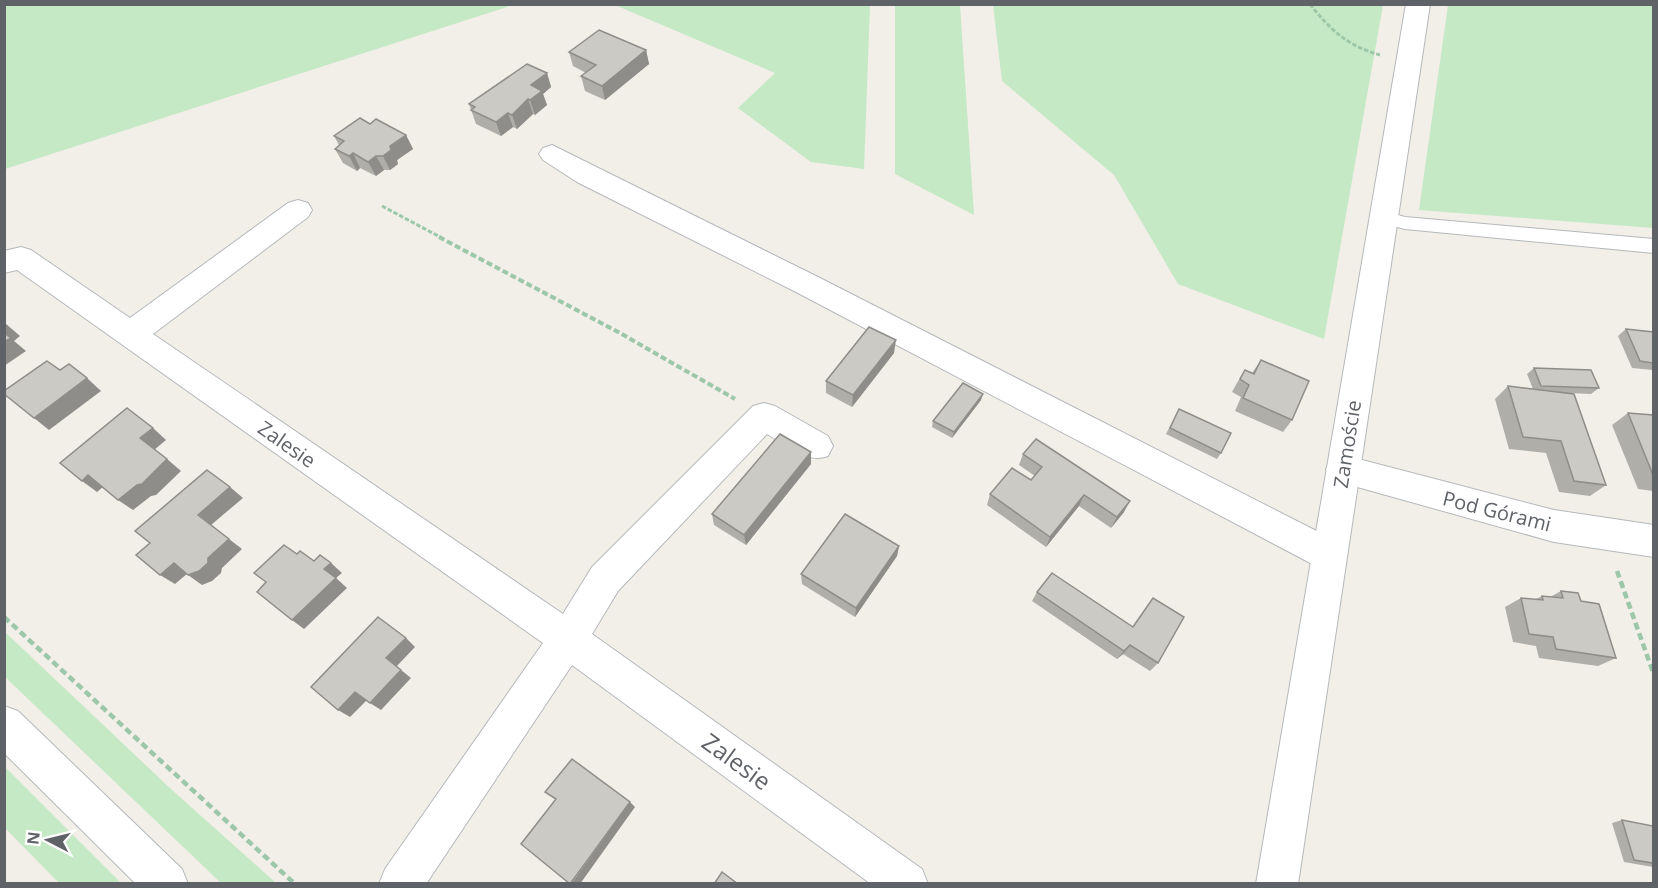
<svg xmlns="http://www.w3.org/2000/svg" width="1658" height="888" font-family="'Open Sans',sans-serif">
  <rect width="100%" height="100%" fill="#f1efe8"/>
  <g fill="#c5e8c5">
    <polygon points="5,4 513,4 513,5 5,169"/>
    <polygon points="615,5 870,5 864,169 811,162 738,108 775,73"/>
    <polygon points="895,5 960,5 974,215 895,174"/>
    <polygon points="993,5 1383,5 1324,339 1178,284 1114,175 1002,81"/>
    <polygon points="1448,5 1653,5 1653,228 1419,210"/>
    <polygon points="5,632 172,790 276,883 221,883 5,677"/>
    <polygon points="5,767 121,883 59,883 5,828"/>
  </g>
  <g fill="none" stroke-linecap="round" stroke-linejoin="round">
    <g stroke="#b5b8bc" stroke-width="2">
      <polygon id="service" points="1384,211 1405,217 1654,239 1654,253 1405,229 1378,222 1375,217 1378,212"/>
    </g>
    <g stroke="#b5b8bc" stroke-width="2">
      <g id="minor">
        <polygon points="552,145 818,277 1342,544 1347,555 1342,566 1329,571 1316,566 798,293 577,182 543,160 539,154 543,148"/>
        <path d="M298 200 308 203 312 210 308 217 153 334 563 614 592 567 753 406 764 403 775 406 828 436 833 446 828 456C806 464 786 445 767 434L618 591 592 634 922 869 928 884H871L572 665 426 884H379L385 869 543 643 17 270 4 273V251L21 247 31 250 130 318 288 203Z"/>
        <polygon points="1343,455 1554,510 1654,525 1654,557 1554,542 1343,483 1331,479 1326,469 1331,459"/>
      </g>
    </g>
    <g stroke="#b5b8bc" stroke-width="2">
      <g id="tertiary">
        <polygon points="1406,4 1430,4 1298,884 1256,884"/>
        <polygon points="4,706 18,711 182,869 188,884 136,884 4,753"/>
      </g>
    </g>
    <g stroke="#9cc7a9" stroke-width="3" stroke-dasharray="4.5 2" stroke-linecap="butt">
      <path d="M1310 4C1330 30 1348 46 1380 55"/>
      <polyline points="382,206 442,238"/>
    </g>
    <polyline stroke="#9cc7a9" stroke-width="4" stroke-dasharray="6 3" stroke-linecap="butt" points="439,237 620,333 735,399"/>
    <g stroke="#9cc7a9" stroke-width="4.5" stroke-dasharray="7 4" stroke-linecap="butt">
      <polyline points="1617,571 1654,675"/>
      <polyline points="4,617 295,884"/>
    </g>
    <use href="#service" fill="#fff" fill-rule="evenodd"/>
    <use href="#minor" fill="#fff" fill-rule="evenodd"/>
    <use href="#tertiary" fill="#fff" fill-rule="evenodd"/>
  </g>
  <g fill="#afaea9">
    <polygon points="646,50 649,64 605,100 585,91 581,76 586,73 573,66 569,52"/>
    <polygon points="547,73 551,87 543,94 547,105 535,115 533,114 517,129 513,127 501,136 476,124 469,104"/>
    <polygon points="370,124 406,135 413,149 397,160 398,164 390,170 384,170 376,176 360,168 357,171 343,163 335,149 339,145 334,136"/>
    <polygon points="1626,329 1653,332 1653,370 1632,368 1618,336"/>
    <polygon points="894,353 852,407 826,393 826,381"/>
    <polygon points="1261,360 1292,420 1283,432 1235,411 1241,397 1232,392 1237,383 1245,370 1252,373"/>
    <polygon points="1534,368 1599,388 1591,394 1568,393 1606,485 1590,496 1559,492 1546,453 1509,449 1495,399 1508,386 1533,389 1527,374"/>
    <polygon points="981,400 952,438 932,427 933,421"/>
    <polygon points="1179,409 1221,453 1217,459 1166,434"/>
    <polygon points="1628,413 1653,415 1653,491 1638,489 1612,425"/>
    <polygon points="811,452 811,464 746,545 714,525 712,514"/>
    <polygon points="1023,454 1124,512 1111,528 1079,506 1046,547 987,505 990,494 1031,480 1035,476 1019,465"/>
    <polygon points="899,546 897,556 855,617 802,584 801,574"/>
    <polygon points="1561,591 1581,601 1616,658 1598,666 1539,658 1536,646 1513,642 1505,607 1521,598 1536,599 1542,596 1550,597"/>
    <polygon points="1037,592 1132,627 1153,598 1158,663 1150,671 1123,654 1117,659 1032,601"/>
    <polygon points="1622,820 1653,826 1653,867 1624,862 1612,823"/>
  </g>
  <g fill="#8f8d8a">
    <polygon points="646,50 649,64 605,100 602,86"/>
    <polygon points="547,73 551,87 543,94 547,105 535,115 530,100 531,85"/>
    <polygon points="528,99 533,114 517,129 512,115"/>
    <polygon points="508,113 513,127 501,136 496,122"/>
    <polygon points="406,135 413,149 397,160 398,164 390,170 383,156 390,146"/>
    <polygon points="353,153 360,168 357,171 349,156"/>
    <polygon points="376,156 384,170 376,176 368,162"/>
    <polygon points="5,323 20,336 14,341 26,351 4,366"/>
    <polygon points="896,340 894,353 852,407 853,395"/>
    <polygon points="87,378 101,391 49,430 34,418"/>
    <polygon points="983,394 981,400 952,438 954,432"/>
    <polygon points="153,428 166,440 154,450 140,438"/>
    <polygon points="811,452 811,464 746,545 744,535"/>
    <polygon points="167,459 181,471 156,495 151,496 133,510 118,500"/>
    <polygon points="88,475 104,486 97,492 82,481"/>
    <polygon points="230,487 243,498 211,525 198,515"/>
    <polygon points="1084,495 1079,506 1046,547 1050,537"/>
    <polygon points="1130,501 1124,512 1111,528 1117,517"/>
    <polygon points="229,539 242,549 222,568 221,573 212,581 202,585 188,575"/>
    <polygon points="899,546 897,556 855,617 856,608"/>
    <polygon points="174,563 188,573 175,584 160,575"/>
    <polygon points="331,563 342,573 336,578 347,588 304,629 292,620 324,569"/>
    <polygon points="406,638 415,647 396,667 386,658"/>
    <polygon points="1130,645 1123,654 1117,659 1124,651"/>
    <polygon points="401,670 411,678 381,710 370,703"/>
    <polygon points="355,692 367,700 350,717 338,710"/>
    <polygon points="630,802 635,807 580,884 571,884"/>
  </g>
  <g fill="#cccac5" stroke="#8f8d8a" stroke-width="1.5">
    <polygon points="599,30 646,50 602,86 581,76 596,65 569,52"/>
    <polygon points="527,64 547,73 531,85 542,91 530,100 528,99 512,115 508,113 496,122 471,110 475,107 469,104"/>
    <polygon points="360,118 370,124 376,119 406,135 390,146 391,150 383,156 376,156 368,162 353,153 349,156 335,149 344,141 334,136"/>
    <polygon points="869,327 896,340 853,395 826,381"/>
    <polygon points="1626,329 1653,332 1653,363 1640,361"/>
    <polygon points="4,333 11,338 4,342"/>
    <polygon points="1261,360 1309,381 1292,420 1243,398 1249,385 1240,379 1245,370 1254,374"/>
    <polygon points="47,361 60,370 69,364 87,378 34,418 4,394 4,391"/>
    <polygon points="1534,368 1591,370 1599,388 1541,386"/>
    <polygon points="963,383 983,394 954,432 933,421"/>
    <polygon points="1508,386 1574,394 1606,485 1574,481 1561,441 1523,437"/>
    <polygon points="127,408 153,428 140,438 167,459 142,484 137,485 118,500 88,475 82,481 60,463"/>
    <polygon points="1179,409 1231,433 1221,453 1170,428"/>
    <polygon points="1628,413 1653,415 1653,475"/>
    <polygon points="780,434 811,452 744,535 712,514"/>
    <polygon points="1036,439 1130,501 1117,517 1084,495 1050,537 990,494 1012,468 1031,480 1042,467 1023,454"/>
    <polygon points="207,470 230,487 198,515 229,539 208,558 208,563 199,571 188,575 174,563 160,575 136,555 150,543 135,531"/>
    <polygon points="845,514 899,546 856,608 801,574"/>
    <polygon points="284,545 297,554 300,551 314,561 320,555 331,563 324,569 336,578 292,620 257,592 266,582 254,573"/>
    <polygon points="1052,573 1133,627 1153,598 1184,617 1158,663 1130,645 1124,651 1037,592"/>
    <polygon points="1561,591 1578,593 1581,601 1599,604 1616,658 1556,649 1553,637 1529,634 1521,598 1543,600 1542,596 1563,598"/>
    <polygon points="378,617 406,638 386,658 401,670 370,703 355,692 338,710 311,687"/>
    <polygon points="572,759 630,802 570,884 521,844 556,799 545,792"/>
    <polygon points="1622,820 1653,826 1653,863 1634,860"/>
    <polygon points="722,872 738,884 714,884"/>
  </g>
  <g text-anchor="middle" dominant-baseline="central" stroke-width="5" stroke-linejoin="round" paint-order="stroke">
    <g font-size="20" fill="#5f6368" stroke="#fff">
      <text transform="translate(287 444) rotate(35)">Zalesie</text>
      <text transform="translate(1347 444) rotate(-81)">Zamoście</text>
      <text transform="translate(1497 511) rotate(14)">Pod Górami</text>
    </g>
    <g font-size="24" fill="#5f6368" stroke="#fff">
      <text transform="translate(737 761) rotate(36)">Zalesie</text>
    </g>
  </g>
  <rect width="1658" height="888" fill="none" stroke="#5f6368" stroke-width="12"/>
  <g transform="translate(48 840) rotate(277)" stroke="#ffffff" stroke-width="4.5" paint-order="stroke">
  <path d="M0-4.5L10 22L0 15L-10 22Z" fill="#5f6368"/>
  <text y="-9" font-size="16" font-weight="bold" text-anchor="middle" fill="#5f6368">N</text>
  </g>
</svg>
